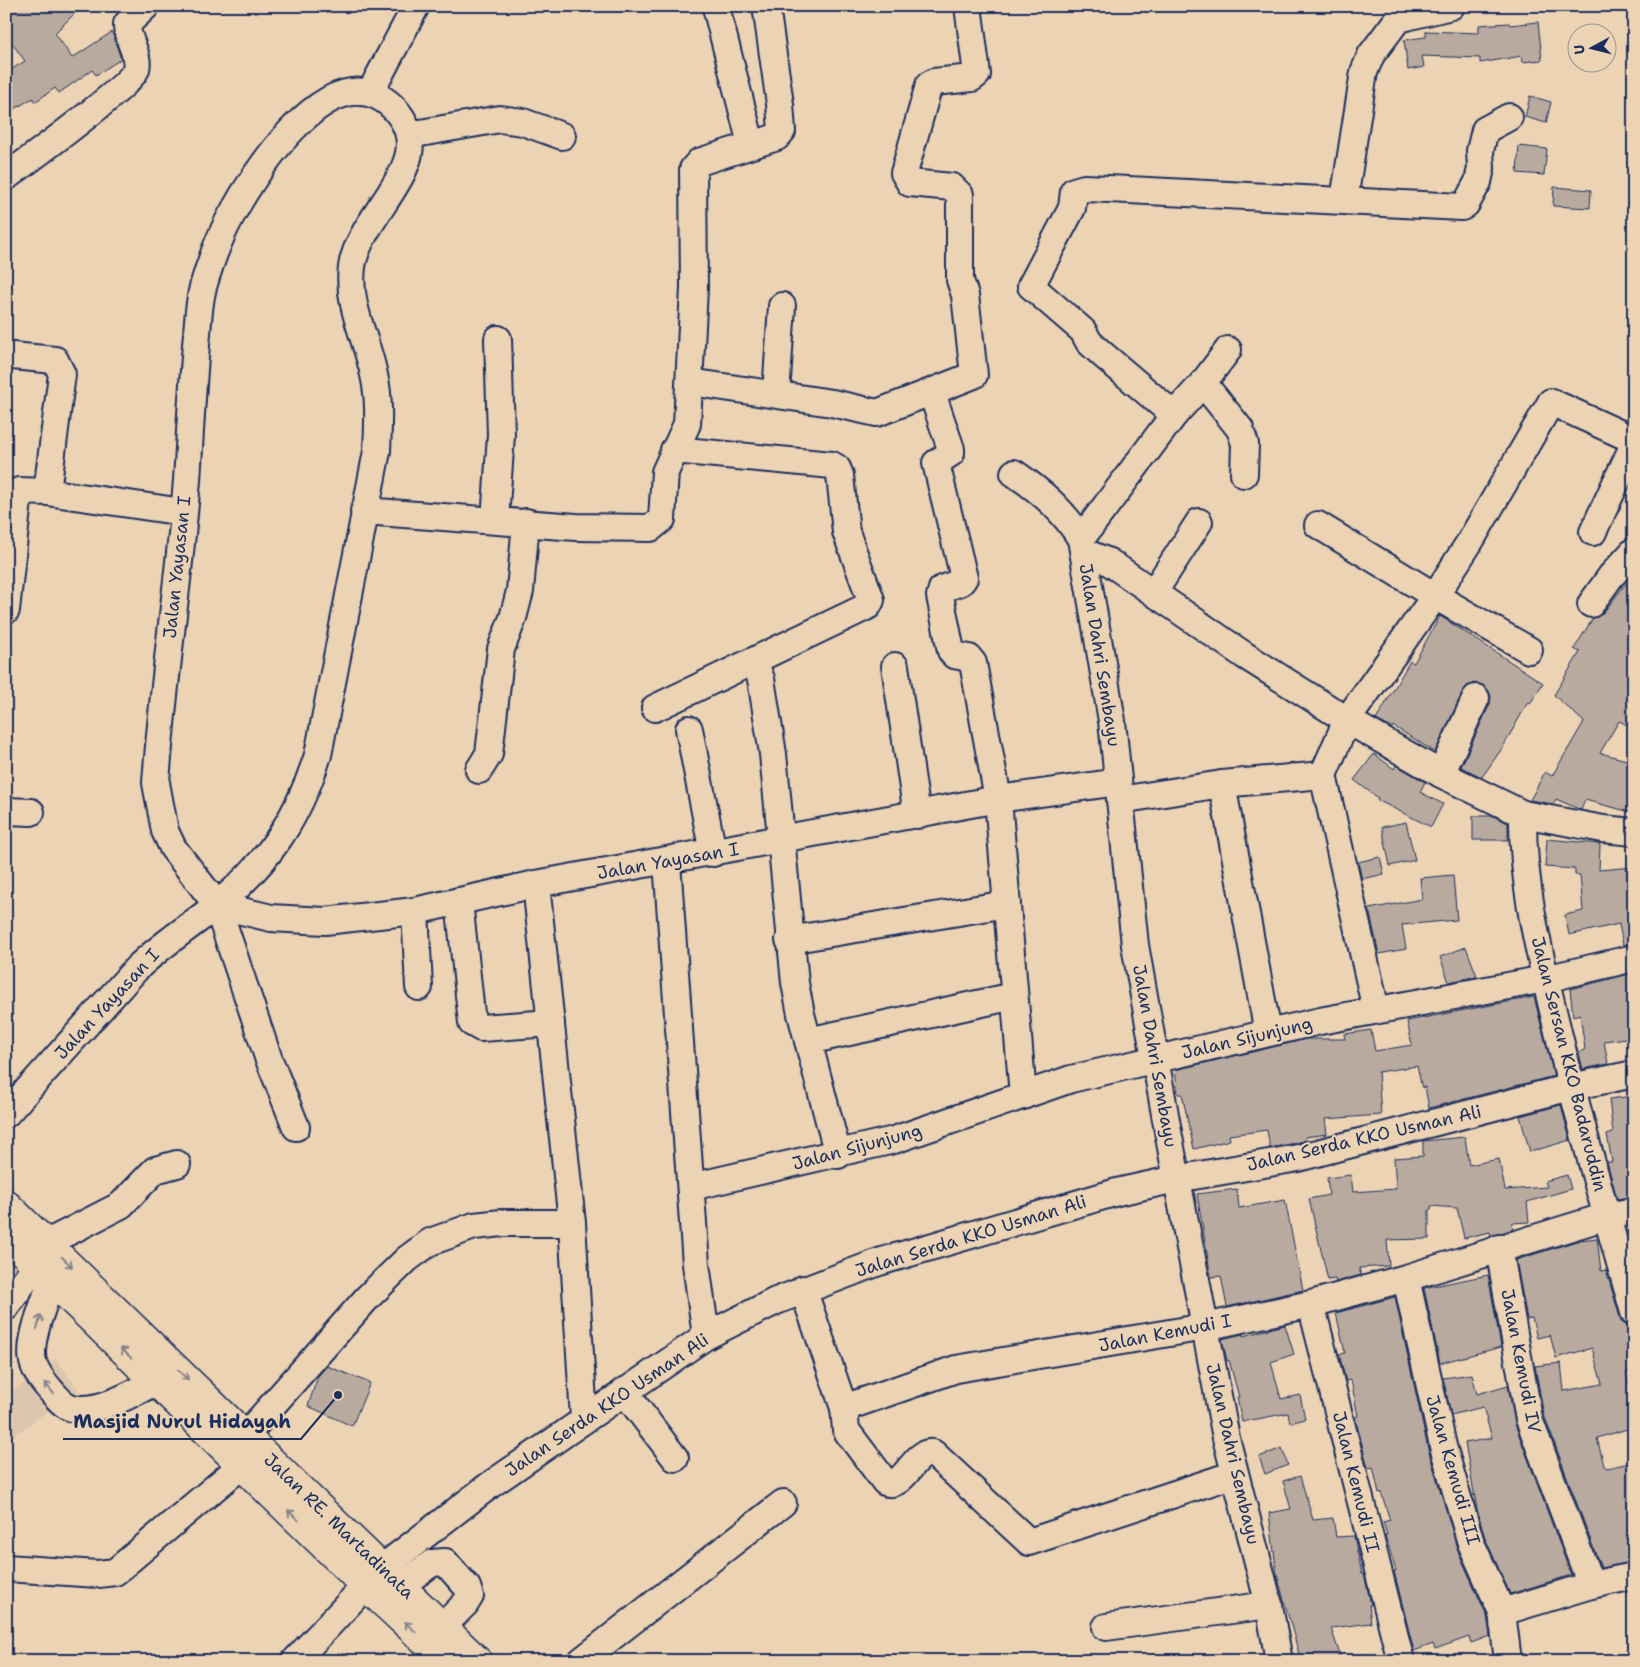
<svg xmlns="http://www.w3.org/2000/svg" width="1640" height="1667" font-family="'Shantell Sans',sans-serif">
  <rect width="100%" height="100%" fill="#ecd3b4"/>
  <filter id="ink" filterUnits="userSpaceOnUse"><feTurbulence type="fractalNoise" baseFrequency=".02" numOctaves="2"/><feDisplacementMap in="SourceGraphic" scale="10" xChannelSelector="R" yChannelSelector="G"/><feConvolveMatrix kernelMatrix="1 2 1 2 8 2 1 2 1" color-interpolation-filters="sRGB"/></filter>
  <g filter="url(#ink)">
    <polygon fill="#dcc7ae" points="56,1359 79,1390 6,1441 6,1396"/>
    <g fill="#b8aa9f" stroke="#1b2f5e">
      <polygon points="6,6 82,6 55,33 72,58 112,32 121,59 96,75 92,70 59,93 55,88 35,102 33,98 6,114 6,73 25,61 6,35"/>
      <polygon points="1538,22 1542,60 1523,62 1522,56 1480,63 1480,58 1422,56 1424,67 1408,70 1404,40 1426,37 1426,31 1479,33 1479,25 1509,23 1510,25"/>
      <polygon points="1530,96 1551,102 1546,123 1525,117"/>
      <polygon points="1519,146 1547,149 1544,175 1517,173"/>
      <polygon points="1554,187 1591,190 1590,208 1553,206"/>
      <polygon points="1634,573 1634,728 1619,721 1600,753 1634,762 1634,813 1585,800 1581,810 1556,799 1553,804 1530,800 1545,772 1552,776 1584,722 1554,695 1580,652 1574,649 1593,618 1603,613"/>
      <polygon points="1440,616 1543,683 1530,704 1528,702 1503,747 1482,777 1461,767 1490,704 1491,696 1488,690 1483,685 1474,683 1467,686 1463,691 1435,752 1393,726 1392,728 1376,720 1410,661 1414,663"/>
      <polygon points="1374,754 1394,769 1396,765 1425,782 1420,792 1443,804 1431,827 1377,800 1378,798 1354,780"/>
      <polygon points="1473,816 1493,816 1508,823 1508,840 1473,840"/>
      <polygon points="1406,822 1415,860 1390,866 1382,827"/>
      <polygon points="1547,839 1600,844 1599,870 1634,867 1634,943 1623,945 1619,924 1569,935 1565,915 1583,911 1580,875 1575,875 1575,869 1545,867"/>
      <polygon points="1380,857 1384,874 1362,879 1358,862"/>
      <polygon points="1453,875 1457,920 1402,925 1406,949 1379,954 1369,909 1422,899 1420,878"/>
      <polygon points="1466,947 1477,976 1449,982 1440,957"/>
      <polygon points="1634,973 1634,1037 1604,1041 1608,1064 1583,1069 1579,1053 1585,1049 1580,1014 1573,1016 1570,989"/>
      <polygon points="1534,997 1554,1076 1429,1108 1425,1087 1422,1088 1417,1066 1378,1072 1381,1115 1325,1119 1327,1134 1305,1137 1306,1140 1295,1143 1270,1148 1267,1130 1229,1135 1230,1140 1194,1149 1182,1094 1178,1094 1175,1070 1307,1039 1345,1039 1344,1034 1371,1030 1375,1051 1412,1045 1407,1021"/>
      <polygon points="1634,1096 1634,1196 1617,1199 1607,1162 1612,1162 1607,1135 1613,1133 1609,1099"/>
      <polygon points="1561,1105 1570,1140 1530,1152 1520,1116"/>
      <polygon points="1465,1137 1469,1165 1499,1159 1505,1190 1547,1187 1545,1181 1567,1175 1571,1189 1527,1202 1529,1222 1512,1223 1513,1229 1491,1236 1490,1232 1464,1238 1457,1208 1431,1206 1431,1209 1429,1210 1429,1239 1387,1240 1389,1266 1359,1268 1361,1275 1336,1282 1335,1279 1328,1280 1309,1199 1329,1195 1327,1178 1351,1175 1353,1192 1396,1189 1394,1158 1423,1156 1423,1141"/>
      <polygon points="1237,1189 1239,1208 1285,1200 1303,1290 1227,1307 1221,1276 1211,1277 1197,1194"/>
      <polygon points="1597,1238 1601,1271 1606,1270 1621,1321 1628,1325 1634,1356 1634,1370 1626,1373 1634,1400 1634,1427 1597,1438 1604,1466 1607,1468 1634,1462 1634,1561 1601,1568 1544,1415 1535,1366 1561,1363 1564,1391 1602,1384 1592,1348 1556,1358 1550,1335 1537,1338 1532,1318 1527,1319 1516,1260 1580,1240"/>
      <polygon points="1488,1275 1501,1347 1440,1363 1424,1288"/>
      <polygon points="1395,1297 1428,1449 1450,1523 1457,1549 1487,1616 1490,1636 1471,1643 1469,1637 1435,1649 1433,1644 1414,1651 1394,1571 1396,1571 1385,1535 1387,1535 1383,1522 1390,1520 1381,1492 1379,1493 1373,1467 1368,1468 1355,1417 1358,1416 1351,1380 1346,1381 1339,1354 1345,1353 1336,1313"/>
      <polygon points="1285,1325 1294,1354 1271,1362 1281,1399 1300,1395 1305,1419 1290,1423 1288,1413 1242,1422 1237,1397 1239,1397 1229,1360 1227,1361 1222,1339 1243,1334 1243,1336"/>
      <polygon points="327,1366 370,1383 352,1426 308,1406 318,1376"/>
      <polygon points="1472,1374 1477,1394 1508,1385 1515,1424 1571,1575 1510,1594 1485,1538 1477,1509 1465,1443 1492,1438 1483,1407 1451,1415 1443,1378"/>
      <polygon points="1282,1448 1288,1465 1265,1474 1259,1457"/>
      <polygon points="1300,1476 1313,1520 1333,1518 1336,1537 1354,1536 1362,1574 1364,1574 1371,1605 1369,1605 1371,1623 1331,1628 1342,1661 1301,1661 1277,1575 1269,1513 1291,1509 1283,1481"/>
    </g>
    <g fill="none" stroke-linecap="round" stroke-linejoin="round">
      <g stroke="#1b2f5e" stroke-width="30">
        <g id="minor">
          <polyline points="716,7 751,144"/>
          <polyline points="370,93 416,6"/>
          <polyline points="409,135 500,119 523,122 562,136"/>
          <path d="M6 177C27 161 131 86 136 69 140 54 126 39 127 24L146 6"/>
          <polyline points="1344,200 1364,72 1371,55 1398,19 1451,6"/>
          <polyline points="12,356 55,360 62,374 47,492"/>
          <polyline points="690,382 832,403 877,413 974,375 965,295 960,280 960,195 952,187 910,183 904,173 929,85 934,82 972,78 977,74 968,6"/>
          <polyline points="1203,383 1240,429 1245,444 1244,474"/>
          <polyline points="932,393 951,449 951,453 936,463 964,578 961,582 942,589 940,596 951,651 954,655 969,658 973,663 998,799 1023,1096"/>
          <polyline points="776,394 782,306"/>
          <polyline points="1174,415 1102,354 1089,342 1083,331 1031,286 1072,208 1074,191 1084,188 1109,189 1462,207 1466,204 1478,182 1481,168 1480,151 1485,130 1509,117"/>
          <path d="M1014 473C1042 492 1064 511 1081 539L1112 721 1135 945 1169 1137 1226 1438 1269 1605 1279 1661"/>
          <polyline points="364,511 576,527 651,528 662,519 665,472 687,424 694,288 693,169 699,162 777,137 782,131 780,104 766,6"/>
          <polyline points="495,520 501,435 498,339"/>
          <polyline points="1318,525 1435,596 1529,650"/>
          <polyline points="1593,532 1634,444"/>
          <polyline points="1081,539 1174,415 1203,383 1228,350"/>
          <polyline points="1084,552 1109,562 1244,655 1347,720 1441,774 1523,814 1603,829 1634,832"/>
          <polyline points="1154,592 1199,522"/>
          <polyline points="1591,604 1611,576 1634,551"/>
          <polyline points="6,610 19,491 47,492 183,512"/>
          <polyline points="754,661 761,679 773,754 795,983 801,1014 838,1155"/>
          <polyline points="895,666 917,815"/>
          <polyline points="655,708 868,606 871,600 846,532 840,475 837,468 832,465 674,450"/>
          <polyline points="689,729 713,853"/>
          <polyline points="479,770 489,754 501,649 513,618 520,591 526,522"/>
          <polyline points="1441,774 1476,698"/>
          <polyline points="1323,775 1347,720 1435,596 1471,540 1551,402 1634,440"/>
          <polyline points="1222,784 1268,1033"/>
          <polyline points="1120,800 1222,784 1323,775 1376,1010"/>
          <polyline points="6,811 31,812"/>
          <path d="M1523 814C1522 884 1539 952 1555 1019 1578 1117 1606 1214 1634 1312"/>
          <polyline points="667,862 696,1264 706,1336"/>
          <polyline points="536,884 572,1223 584,1419"/>
          <polyline points="459,901 472,1023 481,1028 551,1023"/>
          <polyline points="217,905 268,1057 296,1127"/>
          <polyline points="415,911 419,987"/>
          <polyline points="789,940 1007,904"/>
          <polyline points="808,1041 1014,996"/>
          <path d="M6 1114 137 968C162 944 191 926 218 904 269 862 298 818 318 755L377 451C378 426 380 400 374 375 367 339 347 305 352 267 358 222 418 176 409 136 406 119 392 103 377 96 321 69 253 175 231 216 219 238 210 263 203 287 198 306 198 326 196 345 192 390 190 435 187 480 179 581 163 681 156 783L165 831 173 848 217 905 271 918 325 921 415 911 536 884 998 799 1118 782"/>
          <polyline points="691,1187 894,1140 1071,1079 1320,1021 1545,979 1634,958"/>
          <polyline points="47,1243 121,1205 155,1170 177,1164"/>
          <polyline points="1499,1248 1529,1419 1591,1585"/>
          <polyline points="1406,1278 1443,1446 1464,1519 1471,1543 1502,1612 1591,1585 1634,1576"/>
          <path d="M52 1280C45 1301 26 1344 34 1365 38 1376 46 1385 53 1393 61 1402 68 1410 82 1409 107 1409 134 1392 156 1382"/>
          <polyline points="803,1289 844,1408 956,1369 1205,1327 1311,1304 1406,1278 1607,1216 1634,1211"/>
          <polyline points="1311,1304 1401,1661"/>
          <polyline points="6,1307 36,1265"/>
          <polyline points="624,1391 675,1458"/>
          <path d="M844 1408 846 1430 885 1482C905 1490 913 1450 933 1453L1029 1542 1235 1474"/>
          <polyline points="246,1435 367,1298 407,1259 430,1242 474,1226 502,1223 572,1223"/>
          <polyline points="6,1568 98,1574 115,1572 242,1465"/>
          <polyline points="401,1585 432,1563 445,1562 467,1587 470,1596 465,1604 443,1626"/>
          <polyline points="1502,1612 1508,1661"/>
          <polyline points="1106,1627 1269,1605"/>
          <polyline points="295,1661 382,1568 490,1485 706,1336 776,1301 879,1262 1117,1192 1176,1179 1298,1158 1571,1087 1634,1074"/>
          <polyline points="581,1661 783,1503"/>
        </g>
      </g>
      <g stroke="#1b2f5e" stroke-width="31">
        <g id="highway">
          <polyline points="6,1204 478,1661"/>
          <polyline points="6,1236 364,1585 446,1661"/>
        </g>
      </g>
      <use href="#minor" stroke="#ecd3b4" stroke-width="26"/>
      <use href="#highway" stroke="#ecd3b4" stroke-width="28"/>
    </g>
    <defs><path id="oneway-shaft" d="M-6 0H5M1.5-3L5.5 0L1.5 3" fill="none" stroke-width="1.6" stroke-linecap="round" stroke-linejoin="round" transform="scale(1.25)"/></defs>
    <g stroke="#848189">
      <use href="#oneway-shaft" transform="translate(67 1262) rotate(44)"/>
      <use href="#oneway-shaft" transform="translate(39 1322) rotate(-73)"/>
      <use href="#oneway-shaft" transform="translate(126 1353) rotate(-136)"/>
      <use href="#oneway-shaft" transform="translate(183 1375) rotate(44)"/>
      <use href="#oneway-shaft" transform="translate(49 1388) rotate(-130)"/>
      <use href="#oneway-shaft" transform="translate(293 1515) rotate(-136)"/>
      <use href="#oneway-shaft" transform="translate(410 1627) rotate(-137)"/>
    </g>
  </g>
  <g text-anchor="middle" dominant-baseline="central" stroke-width="4" stroke-linejoin="round" paint-order="stroke">
    <g font-size="18" fill="#1b2f5e" stroke="#ecd3b4">
      <text transform="translate(177 567) rotate(-84)">Jalan Yayasan I</text>
      <text transform="translate(1100 655) rotate(81)">Jalan Dahri Sembayu</text>
      <text transform="translate(668 861) rotate(-10)">Jalan Yayasan I</text>
      <text transform="translate(107 1004) rotate(-47)">Jalan Yayasan I</text>
      <text transform="translate(1247 1038) rotate(-13)">Jalan Sijunjung</text>
      <text transform="translate(1155 1056) rotate(80)">Jalan Dahri Sembayu</text>
      <text transform="translate(1569 1064) rotate(76)">Jalan Sersan KKO Badaruddin</text>
      <text transform="translate(1364 1138) rotate(-13)">Jalan Serda KKO Usman Ali</text>
      <text transform="translate(857 1147) rotate(-15)">Jalan Sijunjung</text>
      <text transform="translate(971 1236) rotate(-17)">Jalan Serda KKO Usman Ali</text>
      <text transform="translate(1165 1333) rotate(-11)">Jalan Kemudi I</text>
      <text transform="translate(1521 1361) rotate(79)">Jalan Kemudi IV</text>
      <text transform="translate(607 1405) rotate(-34)">Jalan Serda KKO Usman Ali</text>
      <text transform="translate(1233 1454) rotate(77)">Jalan Dahri Sembayu</text>
      <text transform="translate(1453 1470) rotate(74)">Jalan Kemudi III</text>
      <text transform="translate(1356 1482) rotate(76)">Jalan Kemudi II</text>
      <text transform="translate(339 1526) rotate(44)">Jalan RE. Martadinata</text>
    </g>
  </g>
  <path fill="none" stroke="#1b2f5e" stroke-width="2" d="M338 1395L301 1439H63"/>
  <circle fill="#1b2f5e" stroke="#ecd3b4" stroke-width="2" cx="338" cy="1395" r="5"/>
  <g font-size="19" text-anchor="middle" font-weight="bold" fill="#1b2f5e" stroke="#ecd3b4" stroke-width="4" stroke-linejoin="round" paint-order="stroke">
    <text x="182" y="1428">Masjid Nurul Hidayah</text>
  </g>
  <rect width="1640" height="1667" fill="none" stroke="#ecd3b4" stroke-width="25"/>
  <rect x="12" y="12" width="1615" height="1642" fill="none" stroke="#1b2f5e" stroke-width="2" filter="url(#ink)"/>
  <g transform="translate(1592 48) rotate(263)"><circle r="24" fill="#ecd3b4" stroke="#989192"/>
  <path d="M0-4L9 19L0 12L-9 19Z" fill="#1b2f5e"/>
  <text y="-8" font-size="14" font-weight="bold" text-anchor="middle" fill="#1b2f5e">U</text>
  </g>
</svg>
